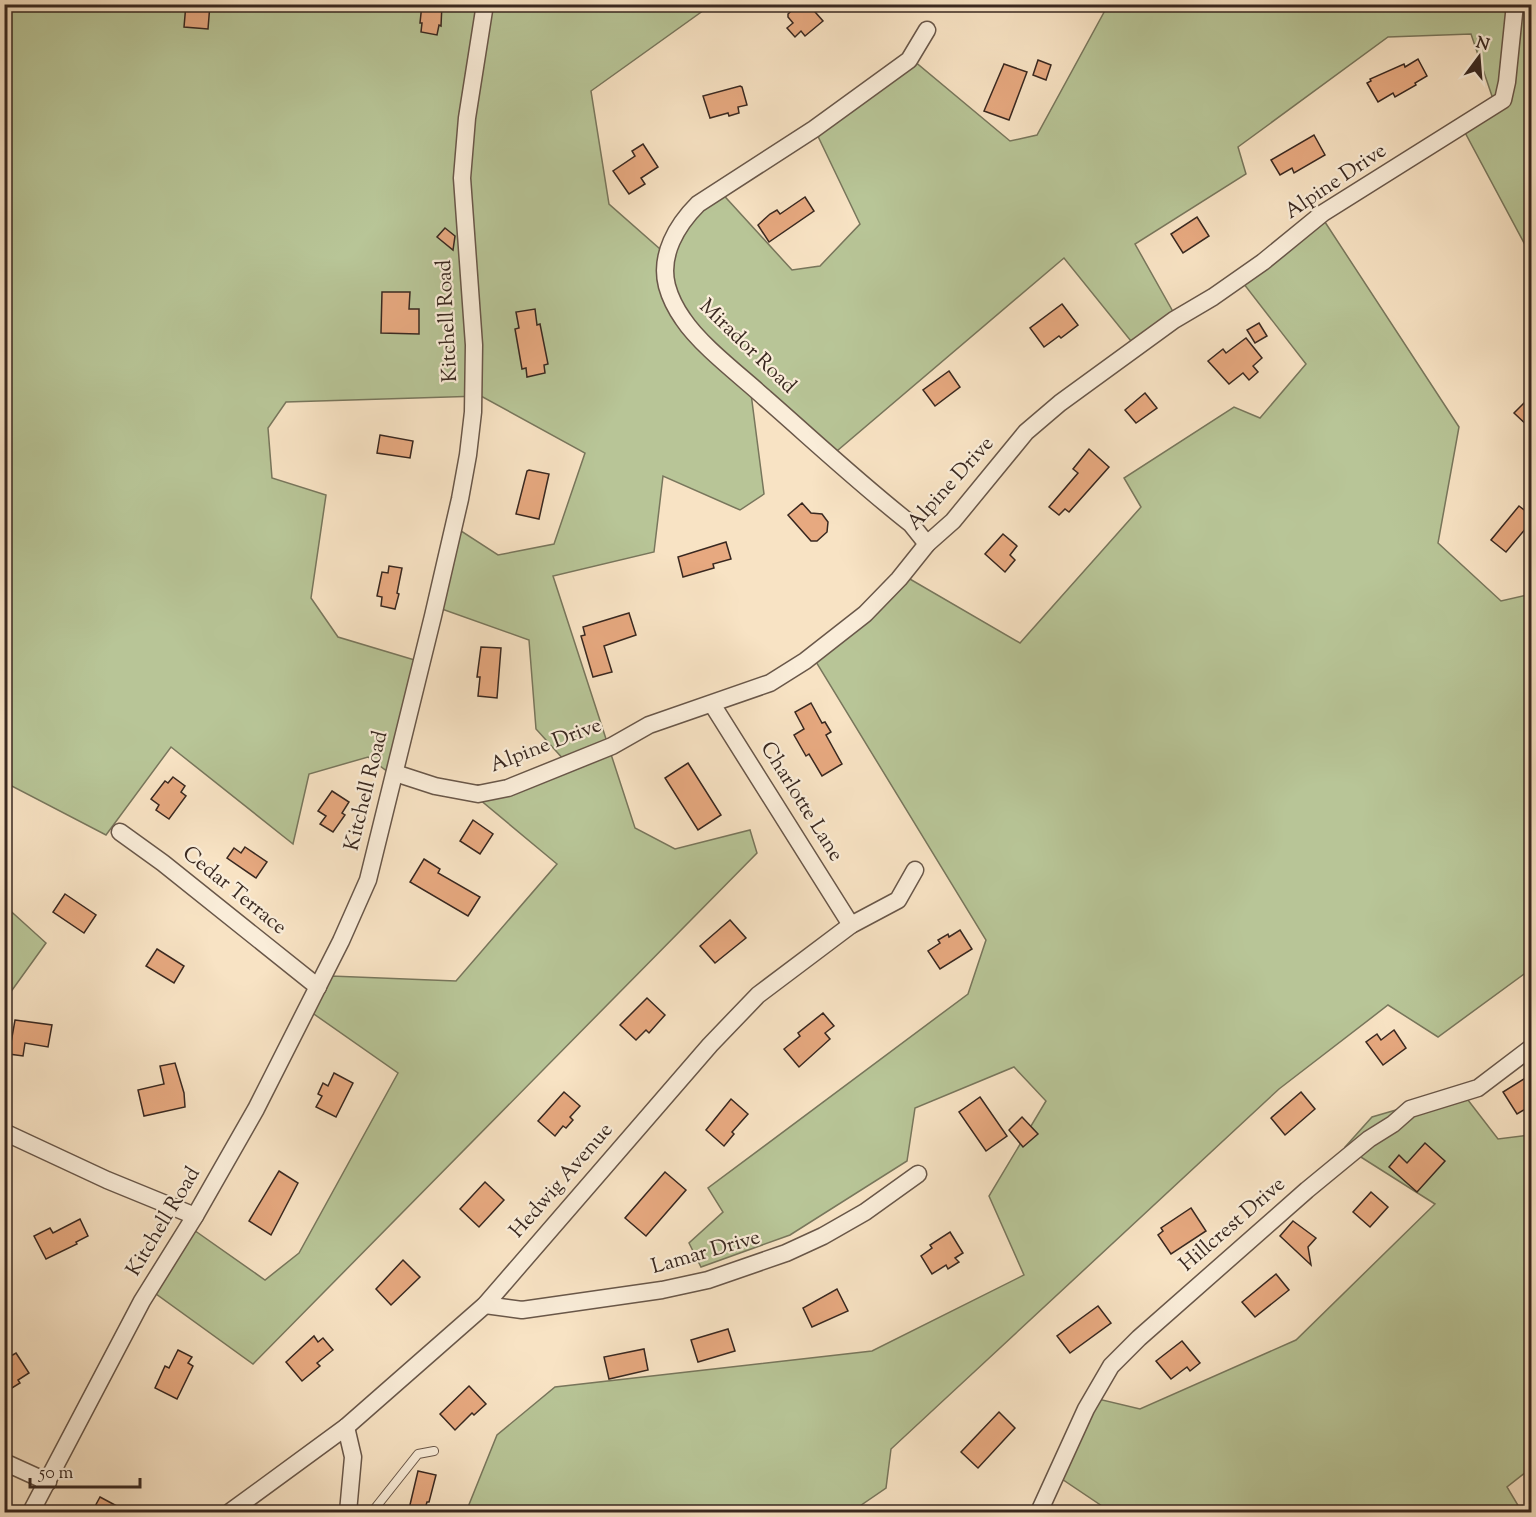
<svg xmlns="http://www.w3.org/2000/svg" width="1536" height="1517" font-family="'Sorts Mill Goudy',serif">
  <rect width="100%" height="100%" fill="#f8e3c4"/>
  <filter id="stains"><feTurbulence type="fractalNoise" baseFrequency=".00333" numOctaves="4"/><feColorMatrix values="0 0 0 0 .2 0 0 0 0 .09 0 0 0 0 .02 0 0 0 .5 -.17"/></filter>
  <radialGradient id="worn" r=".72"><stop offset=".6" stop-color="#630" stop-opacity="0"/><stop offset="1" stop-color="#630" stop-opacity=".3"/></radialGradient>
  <g fill="#b8c597" stroke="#78765c" stroke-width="1.5">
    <polygon points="5,5 711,5 591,91 609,204 668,256 717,188 792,270 820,266 860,224 814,128 914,61 1010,141 1037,135 1108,5 1531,5 1531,256 1461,125 1495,105 1471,34 1388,37 1238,147 1246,174 1135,244 1176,317 1135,346 1064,258 831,456 749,378 764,494 740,510 663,476 654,552 553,576 635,828 675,849 750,830 757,853 253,1364 152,1291 191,1228 265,1280 299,1253 398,1073 311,1012 331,976 456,981 557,864 473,794 565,761 536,729 529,640 439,608 455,527 498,555 554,544 585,453 481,396 286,402 268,428 272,478 326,495 311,598 338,637 428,664 400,781 368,757 309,774 293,844 171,747 106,835 10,785 5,786"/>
    <polygon points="1323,219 1459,427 1438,543 1501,601 1531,594 1531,969 1438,1037 1388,1005 1279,1089 891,1449 886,1488 851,1512 466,1512 497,1435 555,1387 872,1351 1024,1275 989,1196 1046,1101 1014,1067 915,1108 907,1161 790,1235 701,1267 689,1243 723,1212 708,1188 968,994 986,940 813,657 903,575 1020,643 1141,507 1124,478 1234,407 1260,418 1306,364 1240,279"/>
    <polygon points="4,905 46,943 10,993 5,990"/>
    <polygon points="1461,1091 1498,1139 1531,1135 1531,1468 1507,1487 1522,1512 1111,1512 1050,1471 1090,1397 1140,1409 1296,1340 1435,1204 1345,1147 1372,1117"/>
  </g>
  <g fill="#e7a980" stroke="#392820" stroke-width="1.5">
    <polygon points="186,4 210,4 208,29 184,27"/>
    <polygon points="422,4 442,4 441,26 439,25 437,35 421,32 422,23 420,23"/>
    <polygon points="799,4 808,4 823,21 805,36 801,31 795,37 787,28 793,23 788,17 788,14"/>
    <polygon points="1418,59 1427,76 1415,83 1416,85 1395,97 1393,93 1378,102 1367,83 1371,81 1370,79 1404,64 1405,67"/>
    <polygon points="1038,60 1051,65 1046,80 1033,75"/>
    <polygon points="1004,64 1027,72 1009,120 984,111"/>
    <polygon points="740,86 742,87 747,105 738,107 739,113 729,116 728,113 710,118 703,96"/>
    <polygon points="1314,135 1325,155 1294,173 1292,168 1280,175 1271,160"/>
    <polygon points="643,144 658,167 641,178 645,184 629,194 613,171 635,156 632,151"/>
    <polygon points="805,197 814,211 769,242 758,225 770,214 777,210 780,214"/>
    <polygon points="1197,217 1209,236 1183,253 1171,234"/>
    <polygon points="445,228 455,236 453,250 437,237"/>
    <polygon points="382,292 410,292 409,309 419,309 419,334 381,333"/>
    <polygon points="1062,304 1078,325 1061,338 1059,336 1044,347 1030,328"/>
    <polygon points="535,309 537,325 540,324 548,364 544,365 545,373 527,377 526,368 522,369 515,329 519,328 516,312"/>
    <polygon points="1259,323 1267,336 1255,343 1247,330"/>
    <polygon points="1246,338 1262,358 1253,366 1258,372 1249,380 1243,373 1229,384 1208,361 1223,349 1226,353"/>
    <polygon points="949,371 960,387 935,406 923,390"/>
    <polygon points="1145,393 1157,408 1136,423 1125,410"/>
    <polygon points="1532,395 1532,430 1514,413"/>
    <polygon points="380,435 413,441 410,458 377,453"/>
    <polygon points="1089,449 1109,467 1069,512 1065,509 1059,515 1049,507 1078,473 1073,469"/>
    <polygon points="529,470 549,474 539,519 516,514 527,471"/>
    <polygon points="802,503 811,513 822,514 828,522 827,532 817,541 811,541 788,515"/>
    <polygon points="1519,506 1532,516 1532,521 1506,552 1491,540"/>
    <polygon points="1003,534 1017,546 1010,555 1015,560 1005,572 985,554"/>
    <polygon points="726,542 731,559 713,564 714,568 683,577 678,557"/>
    <polygon points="389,566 402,568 397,593 399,594 395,609 381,606 382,597 377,596 382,572 388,573"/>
    <polygon points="629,613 636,635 604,646 612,672 593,677 581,636 585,635 583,627"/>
    <polygon points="481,647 501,648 497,698 478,696 480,677 477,677"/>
    <polygon points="811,703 822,723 825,722 831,732 826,735 842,764 822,776 809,754 806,756 794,735 804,729 795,712"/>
    <polygon points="688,763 721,815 698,830 665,778"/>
    <polygon points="173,777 185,786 181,792 186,796 169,819 156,810 159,805 151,799 165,781 168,783"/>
    <polygon points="332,791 349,802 342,813 345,815 333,832 320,824 326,816 318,811"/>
    <polygon points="473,820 493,834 480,854 460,841"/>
    <polygon points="245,847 267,862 256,878 227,858 234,848 241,853"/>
    <polygon points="424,859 440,869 438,873 480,897 468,916 410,882"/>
    <polygon points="65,894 96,915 84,933 53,912"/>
    <polygon points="730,920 746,938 715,963 700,946"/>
    <polygon points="960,930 972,949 940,969 928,951 940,943 938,940 948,934 949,937"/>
    <polygon points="157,949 184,966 174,983 146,966"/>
    <polygon points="647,998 665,1015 649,1033 646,1030 636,1040 620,1025"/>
    <polygon points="823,1013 834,1026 825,1033 830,1039 799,1067 784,1049 800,1036 798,1033"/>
    <polygon points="15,1020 52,1025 48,1047 25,1043 23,1056 9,1054"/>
    <polygon points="1394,1030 1406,1048 1383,1065 1366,1042 1377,1034 1381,1040"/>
    <polygon points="175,1063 184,1093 185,1107 144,1116 138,1090 164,1084 160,1066"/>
    <polygon points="334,1073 353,1083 336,1117 316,1107 322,1096 318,1094 323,1083 328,1086"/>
    <polygon points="1532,1074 1532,1105 1517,1114 1503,1092"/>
    <polygon points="564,1092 580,1106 570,1117 573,1120 566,1128 563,1126 555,1136 538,1121"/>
    <polygon points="1301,1092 1315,1109 1285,1135 1271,1118"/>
    <polygon points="980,1097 1007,1136 986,1151 959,1112"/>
    <polygon points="731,1099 748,1114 732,1132 734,1134 724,1146 706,1130"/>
    <polygon points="1022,1117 1038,1134 1023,1147 1009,1130"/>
    <polygon points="1425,1143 1445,1161 1417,1192 1389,1167 1399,1155 1407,1163"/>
    <polygon points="279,1171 298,1183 271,1235 249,1221"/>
    <polygon points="665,1172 686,1190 646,1236 625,1218"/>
    <polygon points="485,1182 504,1200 479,1227 460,1209"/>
    <polygon points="1371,1192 1388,1207 1370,1227 1353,1212"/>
    <polygon points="1191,1208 1206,1231 1171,1254 1158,1235 1163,1231 1161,1228"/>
    <polygon points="80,1219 88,1236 76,1242 77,1244 46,1259 34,1236 50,1228 53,1233"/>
    <polygon points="1293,1221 1316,1238 1308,1247 1311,1265 1280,1236"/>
    <polygon points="950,1232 963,1253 955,1258 959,1262 948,1269 946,1265 932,1274 921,1256 932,1248 930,1245"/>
    <polygon points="403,1260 420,1277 391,1305 376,1289"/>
    <polygon points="1276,1274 1289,1290 1255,1317 1242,1302"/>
    <polygon points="837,1289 848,1311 812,1327 803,1308"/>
    <polygon points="1098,1306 1111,1323 1070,1353 1057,1336"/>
    <polygon points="728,1329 735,1351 698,1362 691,1340"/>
    <polygon points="314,1336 318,1342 323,1338 333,1350 317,1363 320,1366 302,1381 286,1362"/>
    <polygon points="1182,1341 1200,1363 1190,1371 1187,1367 1171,1379 1156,1361"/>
    <polygon points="644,1349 648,1370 609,1379 604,1357"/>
    <polygon points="178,1350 192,1357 188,1363 193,1366 177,1399 155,1388 165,1366 169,1368"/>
    <polygon points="16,1353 29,1373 18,1380 20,1383 4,1393 4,1360"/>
    <polygon points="469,1386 486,1404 474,1415 472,1413 455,1430 440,1414"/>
    <polygon points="999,1412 1015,1428 978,1468 961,1452"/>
    <polygon points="418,1471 436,1475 429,1502 427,1502 424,1512 409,1509"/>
    <polygon points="100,1497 128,1512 92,1512"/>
  </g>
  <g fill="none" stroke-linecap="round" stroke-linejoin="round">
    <g stroke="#695749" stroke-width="10">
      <polyline id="lane" points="372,1512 418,1454 434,1451"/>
    </g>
    <g stroke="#695749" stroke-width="19">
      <g id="street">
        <path d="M927 544 911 524C860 484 813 440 765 398 741 376 701 346 683 319 676 309 670 297 667 286 659 255 677 225 698 204L814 129 909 60 927 30"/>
        <polyline points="712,704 851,925"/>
        <polyline points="395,773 435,786 478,794 508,788 612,746 649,725 770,683 805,661 865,614 899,579 927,544 953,521 1026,432 1060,403 1174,320 1213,297 1263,262 1323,213 1503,100 1507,82 1515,4"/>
        <polyline points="120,832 163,863 318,987"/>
        <polyline points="4,1132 107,1180 195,1216"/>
        <polyline points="485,1305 522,1310 662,1290 708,1280 786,1253 823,1236 865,1212 918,1174"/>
        <polyline points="346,1427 353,1457 348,1512"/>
        <polyline points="4,1462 48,1482"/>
        <polyline points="31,1512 142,1301 195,1216 256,1109 341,941 368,880 433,616 460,499 468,455 473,412 474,345 462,178 467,118 485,4"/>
        <polyline points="230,1512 346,1427 485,1305 710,1045 758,995 851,925 898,900 915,870"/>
        <polyline points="1039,1512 1086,1409 1111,1366 1139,1338 1307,1190 1369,1139 1393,1124 1410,1109 1478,1088 1532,1047"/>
      </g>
    </g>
    <use href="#lane" stroke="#faedd9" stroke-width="8"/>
    <use href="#street" stroke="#faedd9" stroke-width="16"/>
  </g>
  <g text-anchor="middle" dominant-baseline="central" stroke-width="4.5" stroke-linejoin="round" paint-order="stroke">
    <g font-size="21" fill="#392820" stroke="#faedd9">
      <text transform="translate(1336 182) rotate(-34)">Alpine Drive</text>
      <text transform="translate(448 321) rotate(-93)">Kitchell Road</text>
      <text transform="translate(747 347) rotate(44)">Mirador Road</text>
      <text transform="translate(951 484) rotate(-48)">Alpine Drive</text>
      <text transform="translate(546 746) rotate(-21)">Alpine Drive</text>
      <text transform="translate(367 791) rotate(-76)">Kitchell Road</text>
      <text transform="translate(801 802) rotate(58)">Charlotte Lane</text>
      <text transform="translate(234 891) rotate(39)">Cedar Terrace</text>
      <text transform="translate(562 1181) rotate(-49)">Hedwig Avenue</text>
      <text transform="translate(164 1222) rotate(-59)">Kitchell Road</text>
      <text transform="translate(1233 1225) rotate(-41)">Hillcrest Drive</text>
      <text transform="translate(706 1253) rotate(-16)">Lamar Drive</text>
    </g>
  </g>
  <rect width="1536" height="1517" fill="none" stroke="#f8e3c4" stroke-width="24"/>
  <rect x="6" y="6" width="1524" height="1505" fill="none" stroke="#392820" stroke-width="3"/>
  <rect x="12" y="12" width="1512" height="1493" fill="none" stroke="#392820" stroke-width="1.5"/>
  <g transform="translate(1479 57) rotate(16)" stroke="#faedd9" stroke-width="4.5" paint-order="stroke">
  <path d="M0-4.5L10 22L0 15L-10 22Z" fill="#392820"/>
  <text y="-9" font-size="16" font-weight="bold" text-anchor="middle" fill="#392820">N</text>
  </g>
  <path d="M30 1478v9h110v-9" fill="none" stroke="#392820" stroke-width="3"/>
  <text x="39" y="1478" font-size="18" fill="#392820" stroke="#faedd9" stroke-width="4.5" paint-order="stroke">50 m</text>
  <rect width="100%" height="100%" filter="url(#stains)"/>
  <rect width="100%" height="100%" fill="url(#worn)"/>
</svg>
